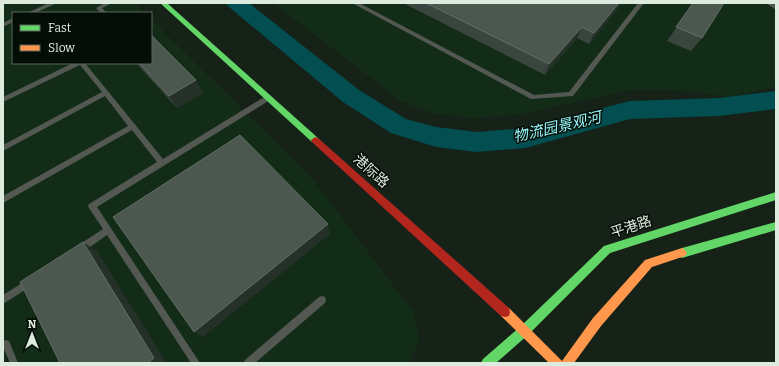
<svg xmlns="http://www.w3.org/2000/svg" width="779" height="366" font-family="Bitter,'Noto Sans SC',serif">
  <rect width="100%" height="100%" fill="#162218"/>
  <g fill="#122c17">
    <polygon points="3,3 135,3 145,13 13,13 13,63 151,63 151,19 315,182 413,311 420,339 409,363 3,363"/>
    <polygon points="273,3 776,3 776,87 731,97 683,91 637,89 516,115 474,118 435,114 401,101"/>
  </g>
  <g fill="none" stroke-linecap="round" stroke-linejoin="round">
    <polygon fill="#024e50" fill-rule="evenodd" points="226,3 249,3 359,90 406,119 436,127 477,132 525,128 630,101 719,98 776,91 776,109 719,116 630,119 525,148 477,152 436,147 391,133 343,102 229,7"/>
    <g fill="#535852" fill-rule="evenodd">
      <polygon points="49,3 57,3 35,13 27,13"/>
      <polygon points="105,3 112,3 102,8 107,13 101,13 96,8"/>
      <polygon points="352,3 359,3 534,95 569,92 638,3 644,3 573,96 531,99"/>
      <polygon points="766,3 773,3 776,5 776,10"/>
      <polygon points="13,18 13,22 3,27 3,23"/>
      <polygon points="73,63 85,63 163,159 266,96 268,96 271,98 270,100 97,207 200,363 191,363 107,235 83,252 80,253 77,252 76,249 77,246 103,229 89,208 88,206 89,204 157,162 132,130 3,203 3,196 128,126 105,96 3,151 3,145 102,92 80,65 3,102 3,97"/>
      <polygon points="30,278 33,279 34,282 33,285 3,304 3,295"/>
      <polygon points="322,296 325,297 326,300 325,303 255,363 244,363 245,360 319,297"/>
      <polygon points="6,340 9,341 18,363 10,363 3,347 3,341"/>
    </g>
    <g fill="#63d668" fill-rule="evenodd">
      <polygon points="160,3 167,3 318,138 319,140 318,142 312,142"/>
      <polygon points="776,192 776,200 610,253 529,334 496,363 481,363 483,359 521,326 604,246"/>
      <polygon points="776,222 776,230 682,258 679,256 677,253 679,250 682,248"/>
    </g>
    <polygon fill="#ff974d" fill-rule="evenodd" points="682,248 685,250 687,253 685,256 652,267 601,326 574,363 549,363 501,316 500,312 501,308 505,307 509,308 562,361 593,318 645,260"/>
    <polygon fill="#b3261e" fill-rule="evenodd" points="315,137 318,138 509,308 510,312 509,316 505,317 501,316 312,142 311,140"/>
  </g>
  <g fill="#39453e">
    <polygon points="403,3 622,3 589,44 577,38 545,75"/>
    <polygon points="693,3 702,38 691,51 667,41"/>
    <polygon points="151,31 157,41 203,93 177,108 136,63 151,63"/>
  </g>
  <g fill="#243028">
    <polygon points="619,3 622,3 589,44 594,33"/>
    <polygon points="582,27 577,38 545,75 549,64"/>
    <polygon points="151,31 159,44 151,37"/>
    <polygon points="196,80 203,93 177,108 169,96"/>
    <polygon points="328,224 330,234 203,337 194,332"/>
    <polygon points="83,242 97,251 166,362 165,363 148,363"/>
  </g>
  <g fill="#4b574f" stroke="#626e66">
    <polygon points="426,3 619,3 594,33 582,27 549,64"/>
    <polygon points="693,3 724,3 702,38 676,27"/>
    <polygon points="151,35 196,80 169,96 139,63 151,63"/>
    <polygon points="240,135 328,224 194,332 113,217"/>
    <polygon points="83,242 154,358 148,363 60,363 20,282"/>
  </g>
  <g text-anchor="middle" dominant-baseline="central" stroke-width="3" stroke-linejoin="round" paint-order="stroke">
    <g font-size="14" fill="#ddeade" stroke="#050e06">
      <text transform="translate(371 171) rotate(42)">港际路</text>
      <text transform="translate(631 227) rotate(-18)">平港路</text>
    </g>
    <g font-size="15" font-style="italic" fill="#96f7fc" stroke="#050e06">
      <text transform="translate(557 127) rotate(-13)">物流园景观河</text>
    </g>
  </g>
  <rect width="779" height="366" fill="none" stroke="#ddeade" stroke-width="8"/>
  <rect x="12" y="12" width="140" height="52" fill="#050e06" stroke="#5b665c"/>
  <rect x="20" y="25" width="20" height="6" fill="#63d668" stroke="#5b665c"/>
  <text x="48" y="32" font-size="12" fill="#ddeade">Fast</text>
  <rect x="20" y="45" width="20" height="6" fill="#ff974d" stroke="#5b665c"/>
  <text x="48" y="52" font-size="12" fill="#ddeade">Slow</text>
  <g transform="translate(32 334)" stroke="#050e06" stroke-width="3" paint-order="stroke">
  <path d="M0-3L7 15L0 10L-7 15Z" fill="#ddeade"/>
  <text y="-6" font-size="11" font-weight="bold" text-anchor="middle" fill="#ddeade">N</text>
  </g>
</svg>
